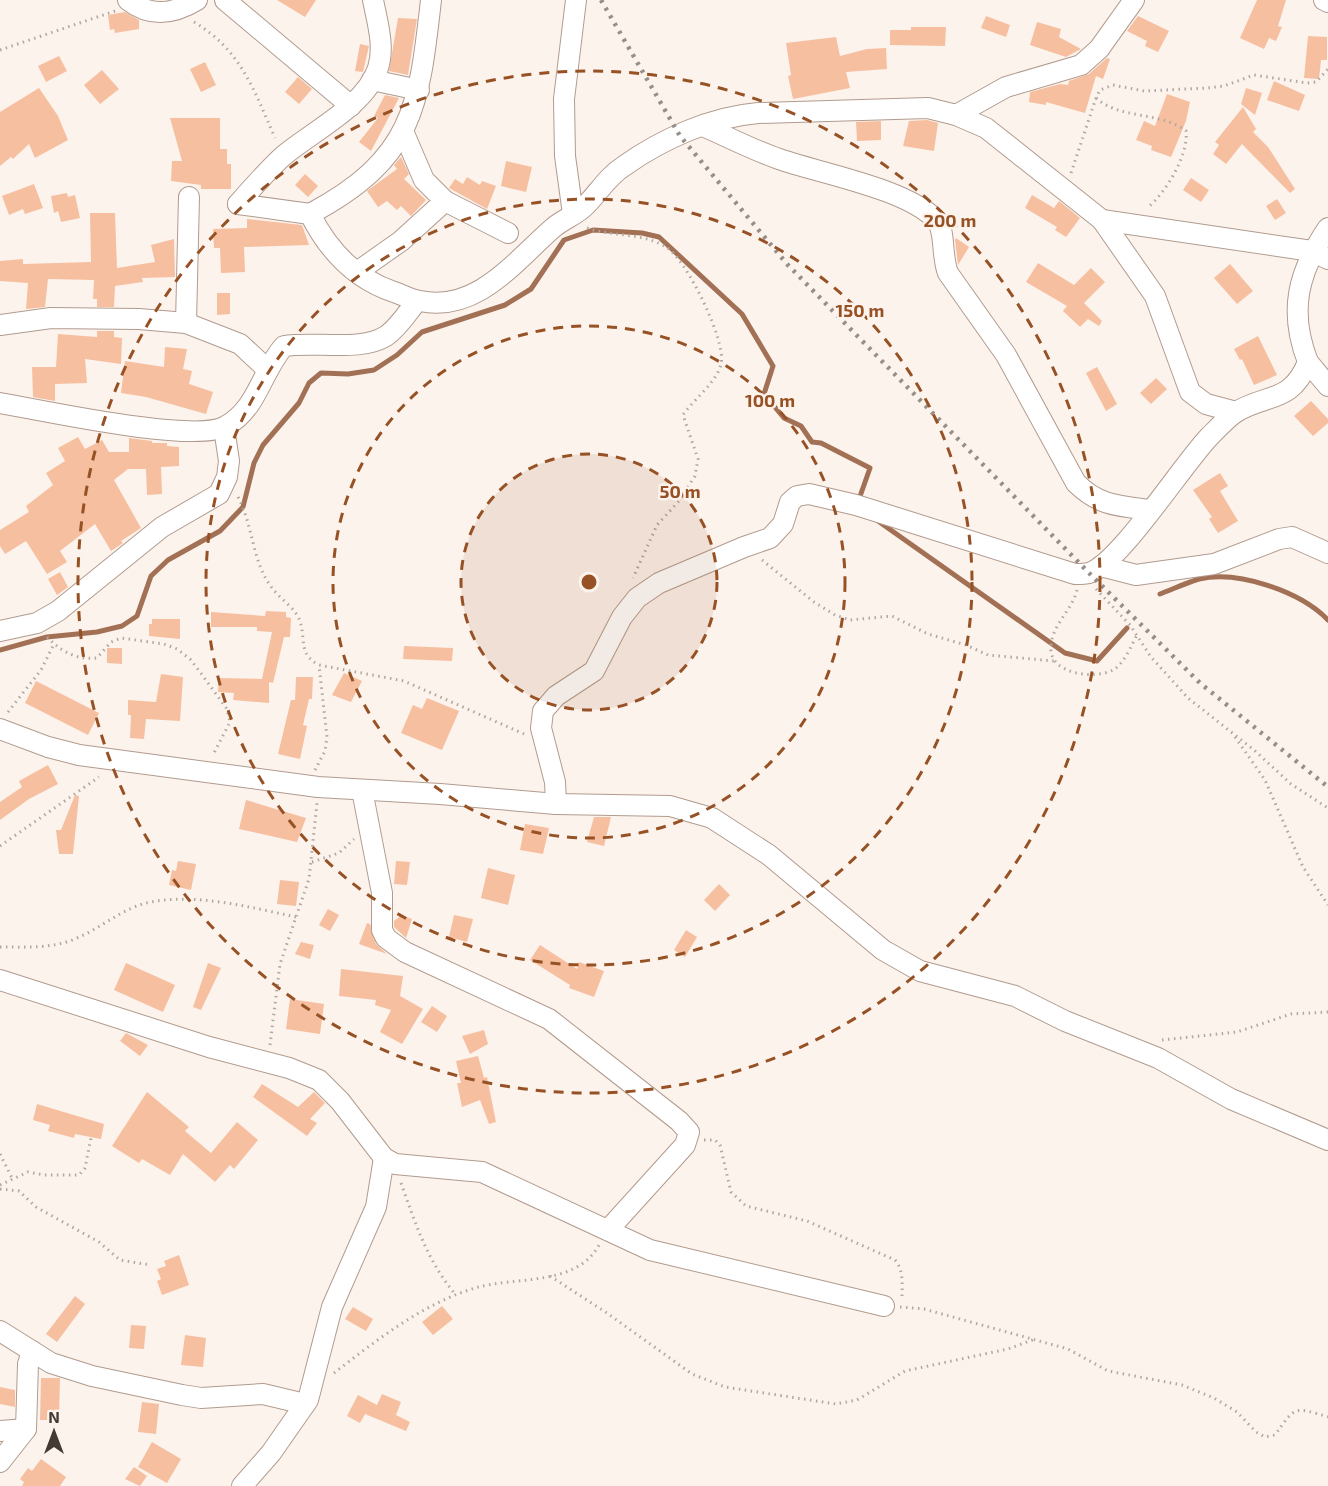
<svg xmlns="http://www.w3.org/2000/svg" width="1328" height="1486" font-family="'Exo 2',sans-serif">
  <rect width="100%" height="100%" fill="#fdf3ed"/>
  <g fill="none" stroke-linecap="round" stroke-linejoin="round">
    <g stroke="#a27155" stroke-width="5">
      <polyline points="878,521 1065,653 1097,661 1127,628"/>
      <path d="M1160 594C1173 589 1186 583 1199 579 1239 570 1301 592 1328 620"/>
      <polyline points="0,650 47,637 97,632 122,626 137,616 151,576 168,560 220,531 243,507 254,463 263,445 299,403 309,383 321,373 348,374 374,370 397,355 422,332 505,305 531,289 564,240 593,230 642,233 659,237 742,314 773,366 764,394 784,418 801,426 812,442 821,443 870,468 858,502"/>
    </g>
  </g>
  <g fill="#f6bfa0">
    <polygon points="277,0 316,0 305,17"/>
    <polygon points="1257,0 1286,0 1278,26 1282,27 1276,41 1269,38 1264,49 1240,38"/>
    <polygon points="125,12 139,20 139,29 115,33 114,29 110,30 108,15"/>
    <polygon points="986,16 1010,25 1006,37 981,28"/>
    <polygon points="1138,16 1169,31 1158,52 1145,46 1147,41 1127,31"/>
    <polygon points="398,18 417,19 408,75 389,71"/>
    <polygon points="1037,22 1061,29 1059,37 1081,49 1066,57 1030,45"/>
    <polygon points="911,27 946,27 945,46 890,45 890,30 911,30"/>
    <polygon points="1308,36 1327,37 1327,60 1321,60 1319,79 1304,78"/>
    <polygon points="836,37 840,56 867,49 886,48 887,69 846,72 850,88 793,99 788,76 791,75 786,43"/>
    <polygon points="360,44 369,46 363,72 355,71"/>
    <polygon points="59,56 67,71 46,82 38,66"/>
    <polygon points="1107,58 1110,59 1103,79 1096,76 1085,113 1046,102 1046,105 1029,102 1030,92 1060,84 1068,85 1069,81 1089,74"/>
    <polygon points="205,62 216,85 201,92 190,69"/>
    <polygon points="102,70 119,89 100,104 84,85"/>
    <polygon points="298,77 312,89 299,104 285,92"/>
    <polygon points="1274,81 1305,95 1299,111 1267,100"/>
    <polygon points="39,88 58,116 68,140 35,158 29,144 13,159 11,157 0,166 0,112"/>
    <polygon points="1246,88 1262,93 1255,115 1241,104"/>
    <polygon points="1167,94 1190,102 1186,121 1171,157 1151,150 1152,146 1136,140 1144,121 1155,126"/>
    <polygon points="385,95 399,98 371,151 359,142 378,118 374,116"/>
    <polygon points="1243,107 1256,129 1253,132 1268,147 1295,189 1290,193 1242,144 1226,164 1213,154 1219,145 1215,142"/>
    <polygon points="170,118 220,118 220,149 227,149 227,164 231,164 231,189 201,189 201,185 171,181 172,161 182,161"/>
    <polygon points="927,120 938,123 934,151 903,146 909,121"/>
    <polygon points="881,121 881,140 857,141 856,122"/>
    <polygon points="401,157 409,174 404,179 426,200 411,216 401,206 397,210 387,201 378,207 367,191 397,169 394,165"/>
    <polygon points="506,161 532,167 526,192 501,186"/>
    <polygon points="305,174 318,186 308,197 295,185"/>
    <polygon points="467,177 480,185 482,181 496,186 487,209 449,188 455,179 463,184"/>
    <polygon points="1191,178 1209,190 1201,202 1183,190"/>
    <polygon points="34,184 43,208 25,214 23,209 9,215 2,196"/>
    <polygon points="67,193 68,197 75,195 80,218 61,222 58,211 54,213 51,196"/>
    <polygon points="1032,195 1054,208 1059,201 1080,218 1066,237 1055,230 1057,227 1025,208"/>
    <polygon points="1277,199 1286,213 1275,220 1266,206"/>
    <polygon points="90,213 115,213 117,268 155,262 151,245 174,239 175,277 142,278 143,282 115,286 114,307 97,307 97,299 93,299 94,280 48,279 45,307 26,309 28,283 0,281 0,261 23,259 23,264 91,262"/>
    <polygon points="247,219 302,225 309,245 244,247 245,272 221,273 220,248 214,248 213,229 247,228"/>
    <polygon points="956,238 969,247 958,265 955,240"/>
    <polygon points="1038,263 1074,285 1091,268 1105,282 1084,303 1102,321 1099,326 1088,319 1080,327 1063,311 1067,306 1026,282"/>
    <polygon points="1230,264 1253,291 1237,304 1214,278"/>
    <polygon points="217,293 230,293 230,314 217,315"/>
    <polygon points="97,331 114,331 114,337 122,338 121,364 85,359 87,383 55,384 55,401 33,397 32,367 56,367 58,334 97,337"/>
    <polygon points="1258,336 1277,375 1254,385 1242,359 1240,360 1234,349"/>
    <polygon points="165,347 187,349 183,369 192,371 189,384 213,392 206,414 146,397 121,393 125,361 164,367"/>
    <polygon points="1097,367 1117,404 1106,411 1086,373"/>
    <polygon points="1156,378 1167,389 1151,404 1140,393"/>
    <polygon points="1311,401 1328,419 1328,423 1313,436 1294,416"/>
    <polygon points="78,437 85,449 102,440 109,452 129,452 129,438 152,441 152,443 167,443 167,446 179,447 179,466 161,467 162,494 147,495 146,469 128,469 114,480 141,528 121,541 123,543 111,551 95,524 60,551 67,562 47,574 26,541 5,554 0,546 0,530 29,512 26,506 53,485 46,473 65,461 58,448"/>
    <polygon points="1220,473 1228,486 1220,491 1238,521 1218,533 1209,519 1212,517 1193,490"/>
    <polygon points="60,572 68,587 57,595 48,579"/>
    <polygon points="266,611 286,612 286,617 291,618 290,637 284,637 273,683 269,682 269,703 233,700 234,693 218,692 219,678 262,679 272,632 257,631 257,627 211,627 211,612 265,616"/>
    <polygon points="152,619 180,619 180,639 149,636 149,624 152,624"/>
    <polygon points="404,646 453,648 452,661 403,659"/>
    <polygon points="107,648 122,648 122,664 107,663"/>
    <polygon points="344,673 362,681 351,702 332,695"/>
    <polygon points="161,674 183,677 180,721 146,719 144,739 130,738 131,715 128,715 128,700 156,702"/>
    <polygon points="296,677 313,677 312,699 309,699 303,725 307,726 300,759 278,754 291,700 295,700"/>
    <polygon points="36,681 99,713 88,735 25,703"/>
    <polygon points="427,698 459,711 442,750 401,733 413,705 422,709"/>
    <polygon points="48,765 58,784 29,799 0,820 0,802 22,787 19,781"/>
    <polygon points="75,795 79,796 73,854 59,854 56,830 61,830"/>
    <polygon points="246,800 306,818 297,842 239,829"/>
    <polygon points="594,817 611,817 604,846 587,842"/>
    <polygon points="525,824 549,828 543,854 520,850"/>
    <polygon points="178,861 196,864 191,890 169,885 172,870 176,871"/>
    <polygon points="396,861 410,862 407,885 394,884"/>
    <polygon points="488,868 515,875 508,905 481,898"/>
    <polygon points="280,880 299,882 296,906 277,904"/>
    <polygon points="719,884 730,895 715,911 704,900"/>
    <polygon points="328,909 339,915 330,931 319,925"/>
    <polygon points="402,915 412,919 406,938 394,927 394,921"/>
    <polygon points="454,915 473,919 467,942 449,937"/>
    <polygon points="367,923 370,924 376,944 387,954 359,944"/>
    <polygon points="686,930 697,937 685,957 674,950"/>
    <polygon points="301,942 314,945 310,959 295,954"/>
    <polygon points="540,945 577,969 579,962 604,971 594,997 569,988 570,985 530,960"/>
    <polygon points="126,963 175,985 163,1012 114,990"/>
    <polygon points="208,963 221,968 201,1010 193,1007"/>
    <polygon points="341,969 403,976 400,996 423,1009 402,1044 380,1032 391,1010 375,1005 376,1000 339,996"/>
    <polygon points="290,999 324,1004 320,1034 286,1029"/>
    <polygon points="432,1006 447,1016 437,1032 421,1022"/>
    <polygon points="484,1030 488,1044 470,1054 462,1036"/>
    <polygon points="126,1033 148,1045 140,1056 120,1041"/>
    <polygon points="478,1056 484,1078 487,1077 496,1122 489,1124 480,1100 462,1107 457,1083 461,1083 456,1061"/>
    <polygon points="262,1084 298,1107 314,1092 325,1103 310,1119 317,1123 307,1136 253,1097"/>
    <polygon points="147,1092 189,1127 185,1131 211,1153 237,1122 258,1140 234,1169 230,1165 215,1182 183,1154 170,1175 142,1159 139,1163 112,1146"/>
    <polygon points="37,1104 104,1124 101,1139 75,1134 74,1138 48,1131 50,1125 33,1120"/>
    <polygon points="179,1255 189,1285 162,1295 157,1281 161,1279 157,1269 166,1266 164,1261"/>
    <polygon points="75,1296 85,1304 57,1342 46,1334"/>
    <polygon points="442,1306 453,1319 433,1335 422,1322"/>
    <polygon points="353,1307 373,1319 366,1331 345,1319"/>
    <polygon points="131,1325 146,1326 144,1349 129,1348"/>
    <polygon points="185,1335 206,1338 203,1367 181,1365"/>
    <polygon points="41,1378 60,1378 59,1420 40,1420"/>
    <polygon points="0,1387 15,1390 15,1407 0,1404"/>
    <polygon points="382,1394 401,1402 396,1415 410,1422 406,1431 365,1414 360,1423 347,1416 358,1395 377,1405"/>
    <polygon points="142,1402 159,1404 156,1434 138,1432"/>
    <polygon points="152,1442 181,1459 167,1483 138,1467"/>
    <polygon points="41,1459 66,1477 60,1486 22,1486 24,1482 20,1479 28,1468 32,1471"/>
    <polygon points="134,1467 147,1476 140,1486 125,1479"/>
  </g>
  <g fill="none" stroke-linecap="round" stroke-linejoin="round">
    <g stroke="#b19b8e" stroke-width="22">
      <g id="minor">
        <path d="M128 0C151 18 174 14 197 0"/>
        <polyline points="225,0 351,106"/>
        <polyline points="1324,0 1328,2"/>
        <polyline points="372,80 419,90"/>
        <polyline points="956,115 1006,87 1081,65 1099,49 1134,0"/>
        <path d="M703 126C728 137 753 150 779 159 819 173 908 189 936 220 946 230 941 256 948 273L1006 355 1076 483C1099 506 1119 506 1151 510"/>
        <polyline points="403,131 424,180 445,201 508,233"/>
        <path d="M238 204 310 214C328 250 355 279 394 292 403 295 411 300 420 301 477 313 515 261 553 228 563 219 577 215 586 205 599 192 608 176 624 166 662 139 711 117 758 113L928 108 956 115 986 128 1102 220 1155 296 1190 392 1206 404 1236 412"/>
        <path d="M238 204C252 188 266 172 282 157 311 132 366 106 378 68 385 46 377 21 373 0"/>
        <path d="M310 214C413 159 419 108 431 0"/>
        <polyline points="573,214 565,156 564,99 576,0"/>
        <polyline points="1102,220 1312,251 1328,259"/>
        <polyline points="357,272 401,241 445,201"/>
        <polyline points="186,323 189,197"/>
        <polyline points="0,325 51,318 139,319 186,323 240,344 268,370"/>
        <polyline points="1308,362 1328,386"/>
        <path d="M0 403C41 410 196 444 226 426 258 408 261 372 284 346 315 341 361 352 386 336 398 328 408 312 417 301"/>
        <polyline points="1101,566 1136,575 1150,573 1214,564 1279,539 1292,537 1328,553"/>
        <polyline points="0,631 37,623 58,611 162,527 219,494 227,477 229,461 224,428"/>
        <polyline points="0,729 48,747 79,755 318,787 440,794 556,804 670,806 712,818 769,855 883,950 920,971 1015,996 1065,1021 1158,1058 1231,1099 1328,1140"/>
        <polyline points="362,790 382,893 382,930 386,938 405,952 549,1019 679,1121 689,1132 685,1145 608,1230"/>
        <path d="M556 804 555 782 541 728 543 711 556 696 594 671 622 617 637 598 659 583 744 547 770 538 783 524 790 502 797 496 809 494 856 505 1075 574C1079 574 1085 574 1089 573 1119 564 1183 464 1209 437 1217 429 1227 418 1236 412 1267 393 1291 404 1308 362 1288 311 1298 272 1328 228"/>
        <polyline points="0,980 209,1047 289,1068 319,1080 340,1101 384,1158 395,1164 482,1172 650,1250 884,1306"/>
        <polyline points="0,1331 51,1363 92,1376 182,1395 201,1398 263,1394 305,1404"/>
        <polyline points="0,1431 26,1429"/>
        <polyline points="0,1462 26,1429 28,1364 32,1351"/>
        <polyline points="242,1486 271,1453 308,1400 332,1307 376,1207 384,1158"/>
      </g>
    </g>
    <g stroke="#b0a7a1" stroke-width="3" stroke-dasharray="1.5 4.5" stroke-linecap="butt">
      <path d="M194 22C241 50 254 90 275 138"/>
      <polyline points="0,50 115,11"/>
      <path d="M1096 98C1121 120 1160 111 1186 131 1189 155 1165 194 1147 208"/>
      <polyline points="1071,173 1096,98 1100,90 1113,85 1144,91 1207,88 1224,86 1254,75 1307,83 1316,82 1328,69"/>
      <path d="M587 228C613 237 641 232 666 247 686 258 727 342 721 364 717 382 694 399 683 415L698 459 695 476 679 501 657 525 633 578"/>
      <path d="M238 497C253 525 252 560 270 585 278 598 295 607 300 621 306 640 298 654 319 665L404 681 524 734"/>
      <polyline points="762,560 814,602 835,615 850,620 892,616 928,634 966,645 988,655 1054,661"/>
      <polyline points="1096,589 1130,625 1151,657 1188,698 1254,750 1291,784 1328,808"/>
      <path d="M1077 590C1072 610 1053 624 1051 645 1047 674 1094 680 1113 670 1124 664 1131 646 1137 635"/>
      <path d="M47 637C62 652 76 660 97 658L111 642 121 638 164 644 177 649 190 659 200 672 227 709 230 722 213 755"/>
      <polyline points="8,712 41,670 54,644"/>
      <polyline points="1235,737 1265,780 1303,867 1328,905"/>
      <polyline points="315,770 325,751 327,737 319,665"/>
      <polyline points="0,846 99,777"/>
      <polyline points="312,862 339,853 354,839"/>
      <path d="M0 947C25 947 53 949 77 938 101 928 120 910 146 903 193 892 249 907 296 917"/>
      <polyline points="1162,1040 1237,1032 1291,1014 1328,1012"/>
      <polyline points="270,1045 280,964 309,879 317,803"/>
      <path d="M704 1140H715L720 1145 731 1192 746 1206 807 1221 895 1260C904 1270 902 1286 902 1299"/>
      <polyline points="0,1154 12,1178"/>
      <path d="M401 1183C416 1225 427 1260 455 1294"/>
      <polyline points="0,1185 28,1172 44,1175 79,1175 85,1168 91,1138"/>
      <polyline points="0,1189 19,1191 36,1207 99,1242 120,1260 151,1265"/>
      <polyline points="550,1276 607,1313 692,1374 725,1387 836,1404 857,1400 905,1371 1008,1349 1035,1339"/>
      <path d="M900 1307 924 1309 1068 1349 1108 1371 1182 1385 1214 1398 1237 1412 1256 1432 1265 1437 1275 1435C1295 1407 1293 1406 1328 1417"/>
      <path d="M334 1373C377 1340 422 1304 475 1288 515 1276 576 1287 599 1245"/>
    </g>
    <use href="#minor" stroke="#fff" stroke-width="20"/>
    <polyline stroke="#978e88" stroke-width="4.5" stroke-dasharray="3 6" stroke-linecap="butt" points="601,0 680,136 787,264 1089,573 1200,683 1328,787"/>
  </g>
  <circle cx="589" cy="582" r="128" fill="#965125" fill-opacity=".12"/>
  <g fill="none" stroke="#965125" stroke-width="3" stroke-dasharray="10 8">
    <circle cx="589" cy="582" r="128"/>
    <circle cx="589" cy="582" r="256"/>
    <circle cx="589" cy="582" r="383"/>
    <circle cx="589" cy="582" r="511"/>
  </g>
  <circle cx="589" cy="582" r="9" fill="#965125" stroke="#fdf3ed" stroke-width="3"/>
  <g font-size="18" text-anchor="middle" font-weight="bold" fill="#965125" stroke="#fdf3ed" stroke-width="5" stroke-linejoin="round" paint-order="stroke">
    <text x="950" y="227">200 m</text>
    <text x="860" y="317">150 m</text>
    <text x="770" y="407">100 m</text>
    <text x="680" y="498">50 m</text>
  </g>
  <g transform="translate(54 1432)" stroke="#fdf3ed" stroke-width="4.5" paint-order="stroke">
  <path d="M0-4.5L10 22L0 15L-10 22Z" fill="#433a34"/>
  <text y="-9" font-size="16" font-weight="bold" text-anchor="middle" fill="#433a34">N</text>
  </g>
</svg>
